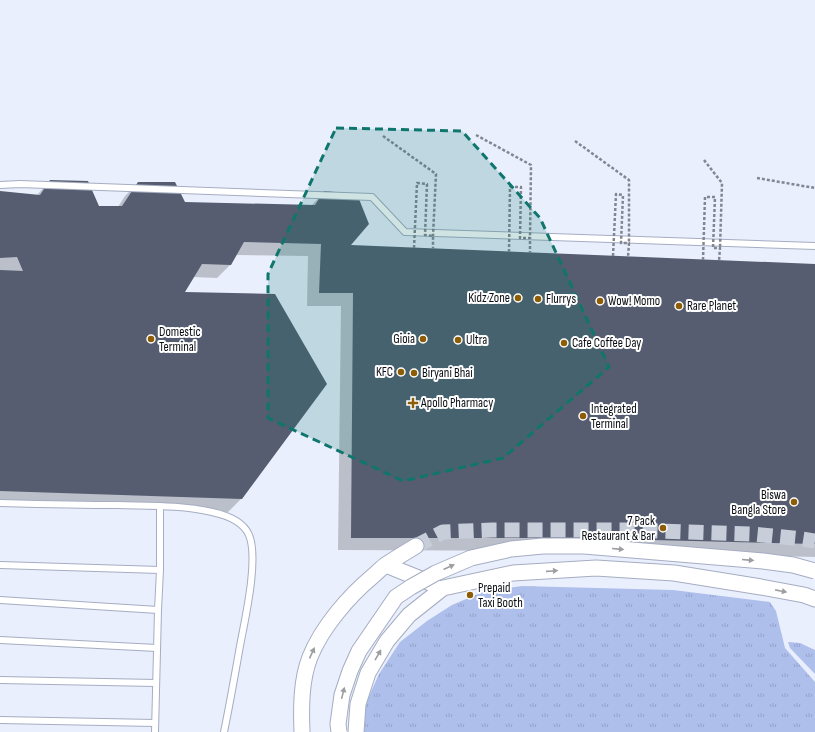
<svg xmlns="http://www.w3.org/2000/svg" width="815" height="732" font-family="'Sofia Sans Condensed',sans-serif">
  <defs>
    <pattern id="grass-tufts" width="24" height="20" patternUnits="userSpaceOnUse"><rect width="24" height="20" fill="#aebfec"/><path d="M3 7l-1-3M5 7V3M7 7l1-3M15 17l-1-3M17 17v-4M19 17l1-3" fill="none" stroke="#94a3ca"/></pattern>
  </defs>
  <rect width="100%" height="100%" fill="#eaeffd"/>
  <g fill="url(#grass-tufts)">
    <polygon points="522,586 673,590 770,602 776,611 785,648 815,682 815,732 360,732 365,705 379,674 400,642 427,621 452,605 485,591"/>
    <polygon points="788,642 800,643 815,650 815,674 790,648"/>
  </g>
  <polygon fill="#0003" points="50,181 98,207 118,207 125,196 138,183 185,203 311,206 324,192 349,246 815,266 815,557 558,551 338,550 341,306 307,306 308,256 236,255 230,265 217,278 193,277 183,293 241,499 228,512 0,504 0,192 37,195"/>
  <polygon fill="#565d70" points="50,180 88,181 99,206 122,206 138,182 175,182 185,202 315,205 324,191 357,194 369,224 351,245 815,264 815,544 572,538 351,538 353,293 319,293 321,244 244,242 231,265 202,264 185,292 275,294 327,384 242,499 0,491 0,270 23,271 17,257 0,258 0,191 40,195"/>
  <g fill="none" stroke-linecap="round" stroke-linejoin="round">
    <polyline stroke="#c8cdda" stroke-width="15" stroke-dasharray="15 8" stroke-linecap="butt" points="416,546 443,532 492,530 630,530 752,534 802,539 815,541"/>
    <g stroke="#a5adc2" stroke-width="8">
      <g id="service">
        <polyline points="0,185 20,184 372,197 405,232 815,246"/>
        <path d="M0 503C39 504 79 505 118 505 149 506 181 505 212 512 226 515 243 521 249 535 259 559 245 619 240 646 235 674 230 703 224 732"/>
        <polyline points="160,506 160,570"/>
        <polyline points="0,565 160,570 158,610 155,732"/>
        <polyline points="0,600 158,610"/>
        <polyline points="0,640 157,648"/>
        <polyline points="0,680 156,683"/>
        <polyline points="0,720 155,723"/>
      </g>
    </g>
    <g stroke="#a5adc2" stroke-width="17">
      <g id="tertiary">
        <polyline points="386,565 433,584"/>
        <path d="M302 732C301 707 301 680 310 657 322 627 349 596 373 576 378 572 382 567 387 564 396 558 406 552 416 546"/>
        <polyline points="356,732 358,704 368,673 387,641 409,615 443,588 513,573 596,568 674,573 761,587 804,595 815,599"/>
      </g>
    </g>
    <polyline stroke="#828691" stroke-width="2.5" stroke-dasharray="3 2" stroke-linecap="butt" points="757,178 815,188"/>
    <use href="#service" stroke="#fff" stroke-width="6"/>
    <use href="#tertiary" stroke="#fff" stroke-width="15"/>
    <g stroke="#a5adc2" stroke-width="17" stroke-linecap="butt">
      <polyline id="tertiary-bridge" points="339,732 338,724 342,695 350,671 359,651 396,597 411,587 436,573 471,558 511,549 543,546 584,546 763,561 793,565 815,571"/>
    </g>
    <g stroke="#828691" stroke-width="2.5" stroke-dasharray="3 2" stroke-linecap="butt">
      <polyline points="476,135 531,165 530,238"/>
      <polyline points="383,136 436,174 433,236"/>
      <polyline points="575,141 629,180 629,243"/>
      <polyline points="704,160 722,183 720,248"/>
      <polyline points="414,248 417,183 427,184 425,235 433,236 433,249"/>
      <polyline points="509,252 510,187 521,187 520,238 530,238 530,253"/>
      <polyline points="613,256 616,194 623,195 621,243 629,243 628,257"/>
      <polyline points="703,260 705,197 715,197 713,248 720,248 719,261"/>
    </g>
    <use href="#tertiary-bridge" stroke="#fff" stroke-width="15"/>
  </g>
  <defs><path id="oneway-solid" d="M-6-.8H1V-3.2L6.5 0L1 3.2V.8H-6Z"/></defs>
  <g fill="#9d9ea1">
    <use href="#oneway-solid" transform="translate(618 549) rotate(5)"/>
    <use href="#oneway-solid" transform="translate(748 560) rotate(5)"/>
    <use href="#oneway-solid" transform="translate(449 567) rotate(-24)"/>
    <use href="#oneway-solid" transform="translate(552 571) rotate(-4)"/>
    <use href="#oneway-solid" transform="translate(781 591) rotate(11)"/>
    <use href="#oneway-solid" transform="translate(312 653) rotate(-65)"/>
    <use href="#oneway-solid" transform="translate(378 655) rotate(-60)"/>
    <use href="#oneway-solid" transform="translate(343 693) rotate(-76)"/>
  </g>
  <path fill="#0f766e" fill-opacity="0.2" stroke="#0f766e" stroke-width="3" stroke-dasharray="8 5" stroke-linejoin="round" d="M336 128 462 131 540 218 609 367 503 458 403 481 268 418V274Z"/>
  <g fill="#8d5d05" stroke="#fff" stroke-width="1.5">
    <circle cx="518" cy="298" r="4"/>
    <circle cx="538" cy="299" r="4"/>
    <circle cx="600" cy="301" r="4"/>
    <circle cx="679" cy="306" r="4"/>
    <circle cx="151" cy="339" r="4"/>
    <circle cx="423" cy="339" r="4"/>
    <circle cx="458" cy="340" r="4"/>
    <circle cx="564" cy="343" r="4"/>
    <circle cx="401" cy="372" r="4"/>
    <circle cx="414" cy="373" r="4"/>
    <path d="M411 397h4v4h4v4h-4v4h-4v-4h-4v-4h4z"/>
    <circle cx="583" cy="416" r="4"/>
    <circle cx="794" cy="502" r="4"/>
    <circle cx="663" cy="528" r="4"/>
    <circle cx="470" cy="595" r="4"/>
  </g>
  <g text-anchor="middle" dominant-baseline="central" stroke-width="4" stroke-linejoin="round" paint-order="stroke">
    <g font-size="13" fill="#0a0d14" stroke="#fff" text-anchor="start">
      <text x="510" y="298" text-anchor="end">Kidz Zone</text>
      <text x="546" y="299">Flurrys</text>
      <text x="608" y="301">Wow! Momo</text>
      <text x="687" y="306">Rare Planet</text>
      <text x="159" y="332">Domestic<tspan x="159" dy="15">Terminal</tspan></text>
      <text x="415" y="339" text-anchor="end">Gioia</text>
      <text x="466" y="340">Ultra</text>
      <text x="572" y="343">Cafe Coffee Day</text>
      <text x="393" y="372" text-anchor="end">KFC</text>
      <text x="422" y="373">Biryani Bhai</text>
      <text x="421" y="403">Apollo Pharmacy</text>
      <text x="591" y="409">Integrated<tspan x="591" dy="15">Terminal</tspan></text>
      <text x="786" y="495" text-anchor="end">Biswa<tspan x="786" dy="15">Bangla Store</tspan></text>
      <text x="655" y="521" text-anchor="end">7 Pack<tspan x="655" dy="15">Restaurant &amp; Bar</tspan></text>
      <text x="478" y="588">Prepaid<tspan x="478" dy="15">Taxi Booth</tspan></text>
    </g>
  </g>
</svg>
